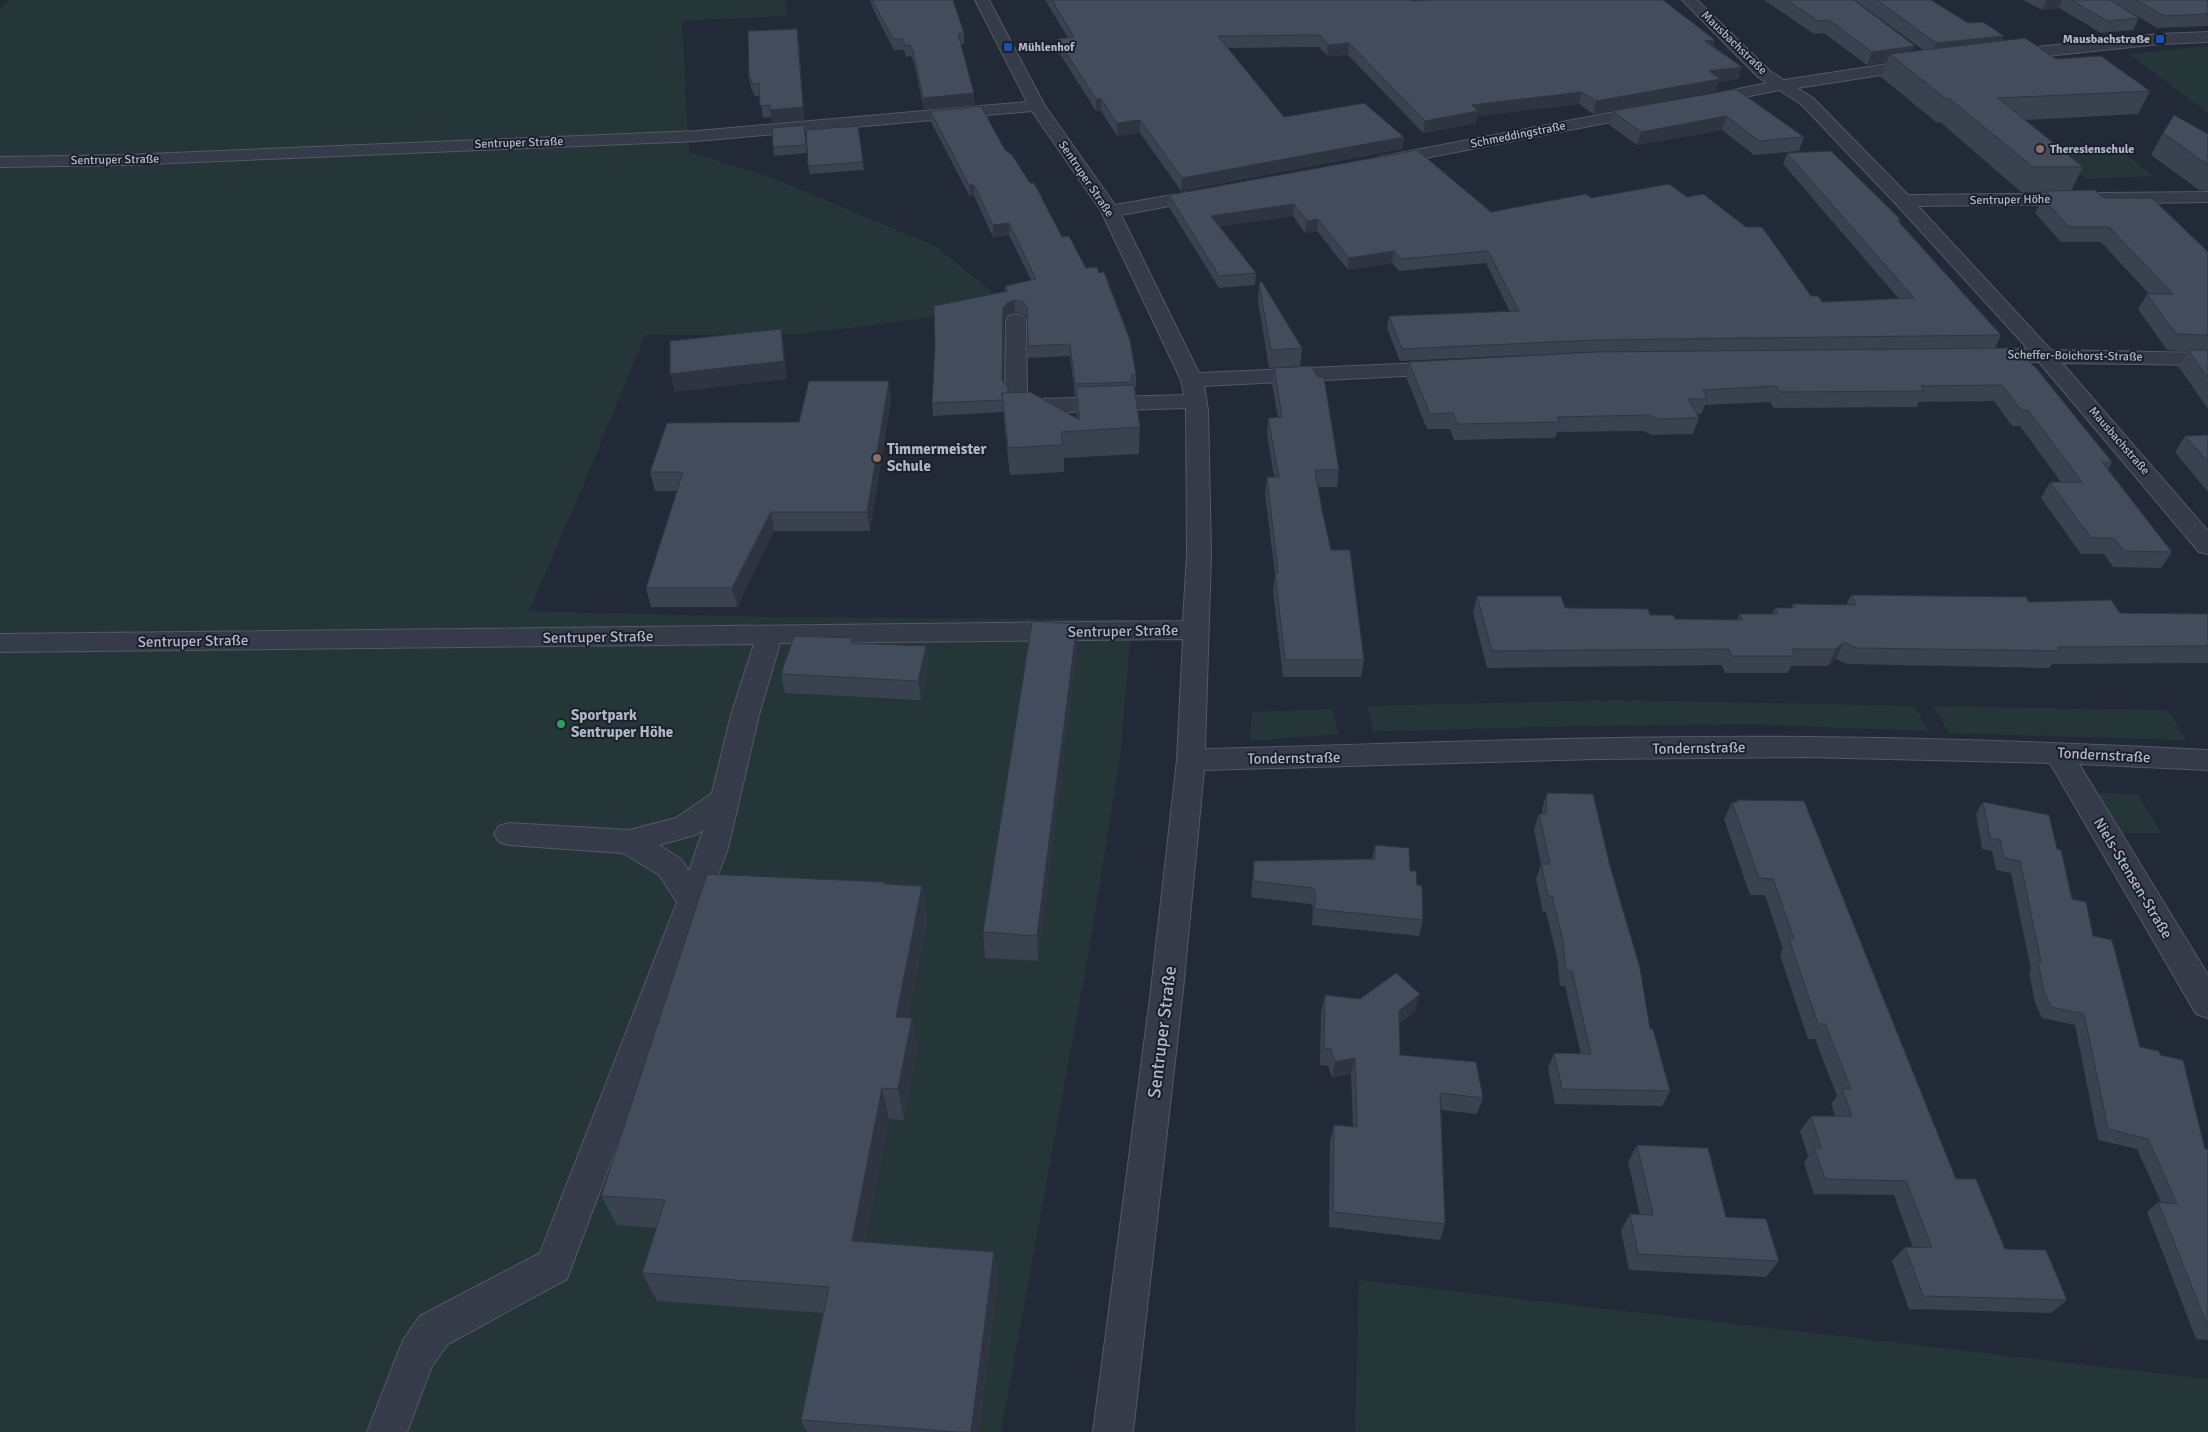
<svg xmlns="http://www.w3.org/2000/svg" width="2208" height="1432" font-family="Signika,sans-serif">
  <rect width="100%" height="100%" fill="#222937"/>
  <g fill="#253639">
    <polygon points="10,0 785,0 788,16 682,21 689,152 770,177 935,246 1007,303 949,315 803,334 645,335 583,486 529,611 763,617 1132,619 1120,758 1088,956 1001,1432 0,1432 0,9"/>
    <polygon points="2208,46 2208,113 2129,54"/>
    <polygon points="2089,145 2120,150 2153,176 2086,179 2062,162 2056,149"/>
    <polygon points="1613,700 1915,706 1928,731 1746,724 1530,727 1373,732 1368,706"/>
    <polygon points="1933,706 2168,710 2186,740 1949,733"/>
    <polygon points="1333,709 1339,734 1250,741 1252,712"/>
    <polygon points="2092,793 2137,794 2162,833 2116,833"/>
    <polygon points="1359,1280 2208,1379 2208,1432 1355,1432"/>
  </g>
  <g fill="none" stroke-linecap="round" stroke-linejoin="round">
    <g stroke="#535965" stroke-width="2">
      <g id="minor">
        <path d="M975 0H989L1045 106 1115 205 1207 189 1213 190 1216 194 1213 198 1207 199 1121 215 1199 373 1445 362 1452 364 1456 368 1452 372 1445 374 1204 386 1208 410 1211 554 1205 749C1405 744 1605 735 1805 737 1939 738 2074 743 2208 750V770L2079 764 2208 975V1018L2196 1014 2050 763 1804 757 1598 759 1204 770 1183 990 1133 1432H1093L1151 990 1177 760 1183 639 780 643 759 715 728 848 567 1279 448 1344 432 1366 407 1432H367L403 1340 420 1316 540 1253 677 902 659 875 623 853 509 845 499 842 494 834 499 826 509 823 629 830 676 818 712 793 731 715 754 644 0 652V634L1183 621 1187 554 1186 408 1036 413 1016 407 1005 392 1006 320 1009 316 1016 314 1023 316 1026 320 1027 391 1032 397 1038 399 1184 395 1181 380 1101 211 1032 111 697 141 124 165 0 167V157L124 155 697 131 1027 102ZM703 830 689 871 681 859 659 845 695 835Z"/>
        <polygon points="1682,0 1697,0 1770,71 1784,80 1920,59 1926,61 1928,64 1926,67 1920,69 1797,88 1813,98 1908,195 2208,192 2208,202 1918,206 2051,350 2208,353 2208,365 2062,363 2208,531 2208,554 2199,552 2039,362 1978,359 1975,355 1978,351 1985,349 2028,349 1897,205 1801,104 1779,90 1706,105 1700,103 1698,100 1700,97 1767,83 1758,77"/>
        <polygon points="2208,32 2208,42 2160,44 2007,60 2002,58 1999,55 2002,52 2007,50 2160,34"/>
        <polygon points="1646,106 1652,108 1654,111 1652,114 1384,166 1378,165 1375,161 1378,157 1384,156"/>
      </g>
    </g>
    <use href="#minor" fill="#353b48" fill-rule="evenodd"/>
  </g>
  <g fill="#3a414f" fill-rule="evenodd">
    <polygon points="870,0 953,0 964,33 964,44 961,44 975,105 924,109 914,63 911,56 906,57 904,50 894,50 873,9"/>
    <polygon points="1045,0 1427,0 1715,40 1713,46 1742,67 1738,79 1719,82 1716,91 1593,114 1579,104 1477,116 1476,123 1423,133 1348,55 1327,56 1319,47 1227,48 1284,117 1404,137 1402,149 1181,191 1140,133 1117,136 1101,111 1096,111 1058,51 1057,39 1068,38"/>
    <polygon points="1764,0 1854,0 1915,46 1912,51 1923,50 1855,0 1931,0 1968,23 2004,36 2002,41 2150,91 2138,114 2025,120 2083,167 2071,191 2104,198 2208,252 2208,409 2178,366 2188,351 2167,350 2138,309 2147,294 2149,294 2101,242 2061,242 2035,213 2045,192 2021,192 1940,122 1937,123 1881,77 1887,62 1867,65 1824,33 1814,34"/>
    <polygon points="2023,0 2208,0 2208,26 2157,28 2115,3 2139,18 2133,30 2101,33 2059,8 2042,10"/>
    <polygon points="799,41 804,120 772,122 772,117 763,118 760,96 754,96 753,91 752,91 749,79"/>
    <polygon points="1736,89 1804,137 1799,151 1754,155 1722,130 1637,145 1609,125 1612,111"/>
    <path d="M930 111 1136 375V387H1135L1140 427 1139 454 1064 458V472L1010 475 1003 412 933 416 932 403 1005 292V286L1031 280 1009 235 993 237 974 196 970 197 931 122ZM1015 312 1024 314 1028 320V358L1070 356 1075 396H1076L1077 418 1008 393 1003 381 1004 320 1008 315Z"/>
    <polygon points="858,126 864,170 810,174 808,166"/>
    <polygon points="805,133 807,153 774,156 773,147"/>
    <polygon points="2163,133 2208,134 2208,191 2199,190 2151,155"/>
    <polygon points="1787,153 1901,220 1899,223 2001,335 1995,348 1592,352 1400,361 1387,328 1389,316 1510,312 1486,263 1399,271 1392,263 1348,270 1317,231 1305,233 1293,216 1220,226 1256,273 1255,285 1219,288 1169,207 1169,195 1491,212 1591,198 1811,296 1822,302 1899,299 1783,164"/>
    <polygon points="1259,283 1302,348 1300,366 1269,368 1258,301"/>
    <polygon points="2016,348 2112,462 2108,469 2172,552 2161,568 2113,567 2104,554 2081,554 2041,498 2050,482 2061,482 2020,426 2012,426 1994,401 1919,402 1917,407 1774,408 1770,402 1705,405 1701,414 1697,414 1699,418 1693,434 1652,435 1643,431 1557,432 1555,438 1454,440 1450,429 1427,429 1406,377 1409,362"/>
    <polygon points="1274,368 1339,470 1337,487 1318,487 1322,510 1331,550 1364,660 1361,677 1283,677 1273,590 1275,574 1265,494 1267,477 1274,477 1267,434 1268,418 1278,418 1272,384"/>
    <polygon points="891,399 870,531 774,531 737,607 651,607 646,588 677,491 655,491 650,472 799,422"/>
    <polygon points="2208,435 2208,492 2175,452 2185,436"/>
    <polygon points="1851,595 2029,602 2120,613 2208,614 2208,663 2052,664 2049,668 1847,664 1836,659 1828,666 1791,666 1788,673 1725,673 1722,665 1487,668 1473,613 1477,596 1565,608 1650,615 1675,619 1737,620 1739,614 1772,614 1775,608 1791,608 1793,604 1846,605"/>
    <polygon points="852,638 852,643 926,646 929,665 921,700 785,693 781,674"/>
    <polygon points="1077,650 1038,961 985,958 983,932"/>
    <polygon points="1547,793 1650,1029 1670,1091 1662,1106 1555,1104 1548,1068 1554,1053 1581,1054 1565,986 1560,986 1557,957 1546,912 1543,912 1536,879 1541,864 1534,830 1539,814 1542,814 1542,809"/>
    <polygon points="1737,800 1956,1179 2005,1249 2067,1300 2051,1313 1909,1309 1892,1261 1905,1247 1913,1248 1894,1195 1814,1194 1804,1163 1808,1156 1800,1131 1811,1116 1835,1116 1831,1104 1837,1096 1815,1039 1808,1039 1780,955 1783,949 1765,895 1750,895 1724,819 1732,802 1736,802"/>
    <polygon points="1983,802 2057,849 2072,899 2093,936 2140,1047 2205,1149 2208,1149 2208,1340 2196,1339 2147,1212 2158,1202 2161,1202 2137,1149 2098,1140 2075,1025 2042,1018 2035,1003 2029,972 2031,970 2011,873 1996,870 1992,851 1982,849 1976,814"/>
    <polygon points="1375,845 1410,871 1417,885 1423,920 1419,936 1312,925 1313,906 1310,904 1251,897 1254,861 1372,860"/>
    <polygon points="885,884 922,886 927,919 908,1018 912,1018 917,1050 904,1120 889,1119 865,1242 994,1252 998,1280 979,1432 807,1432 801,1420 823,1313 657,1301 642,1273 656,1228 617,1225 601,1196"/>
    <polygon points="1325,995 1415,1011 1399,1024 1400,1055 1483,1098 1477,1114 1441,1110 1445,1224 1440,1240 1329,1227 1330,1141 1334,1125 1353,1127 1351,1074 1332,1078 1328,1066 1320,1065 1321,1012"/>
    <polygon points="1637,1145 1726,1217 1779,1261 1766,1277 1629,1270 1621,1230 1630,1214 1640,1215 1628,1162"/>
  </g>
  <g fill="#2f3540">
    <polygon points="1406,0 1427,0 1408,2"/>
    <polygon points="2047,0 2062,0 2059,8 2042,10"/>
    <polygon points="797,29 799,41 804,120 772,122 770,110"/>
    <polygon points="2004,36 1998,49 1931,56 1936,43"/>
    <polygon points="1715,40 1711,52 1705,41"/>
    <polygon points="1349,43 1348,55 1327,56 1328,45"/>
    <polygon points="1915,46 1909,59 1890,54 1887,62 1867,65 1872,52"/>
    <polygon points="1742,67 1738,79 1719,82 1716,91 1593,114 1596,101 1709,71"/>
    <polygon points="1582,92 1579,104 1477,116 1476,123 1423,133 1425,121 1472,105"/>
    <polygon points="974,93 975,105 924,109 923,98"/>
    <rect x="1096" y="99" width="5" height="12"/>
    <polygon points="1726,116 1722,130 1637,145 1641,132"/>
    <polygon points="1140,120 1140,133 1117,136 1117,123"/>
    <polygon points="1404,137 1402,149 1181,191 1182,178"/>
    <polygon points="969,185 974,185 974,196 970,197"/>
    <polygon points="1294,204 1293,216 1211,227 1211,216"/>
    <polygon points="1318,219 1317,231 1305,233 1307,221"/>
    <polygon points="1009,223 1009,235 993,237 993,225"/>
    <polygon points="1394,251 1392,263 1348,270 1349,258"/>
    <polygon points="1015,300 1015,312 1008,315 1004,320 1003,392 1002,380 1003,308 1007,303"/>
    <polygon points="781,329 784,347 787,379 675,392 670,374"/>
    <polygon points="889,381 891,399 870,531 867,512"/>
    <polygon points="771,512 774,531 737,607 732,588"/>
    <polygon points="1077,624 1077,650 1038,961 1037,936"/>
    <polygon points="1844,642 1836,659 1828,666 1836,649"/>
    <polygon points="926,646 929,665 921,700 918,681"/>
    <polygon points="922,886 927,919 902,1049 896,1017"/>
    <polygon points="1420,994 1415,1011 1394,1028 1399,1011"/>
    <polygon points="912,1018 917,1050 904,1120 898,1089"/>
    <polygon points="1355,1058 1351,1074 1332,1078 1335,1062"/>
    <polygon points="882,1088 889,1119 860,1270 852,1241"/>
    <polygon points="994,1252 998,1280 979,1432 971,1432"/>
  </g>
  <g fill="#434c5c" stroke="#2f3540">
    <polygon points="872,0 953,0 964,33 958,34 974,93 923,98 913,51 910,45 905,46 903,39 893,39"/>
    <polygon points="1052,0 1409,0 1415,1 1431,0 1663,0 1715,40 1705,41 1742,67 1709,71 1720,79 1596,101 1582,92 1472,105 1478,111 1425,121 1349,43 1328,45 1320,35 1218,36 1284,117 1364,103 1404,137 1182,178 1140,120 1117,123 1101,99 1096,99 1057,39 1074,37"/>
    <polygon points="1787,0 1854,0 1915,46 1872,52 1829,20 1818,21"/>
    <polygon points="1877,0 1931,0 1968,23 1983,22 2004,36 1936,43"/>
    <polygon points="2071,0 2110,0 2139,18 2107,21"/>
    <polygon points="2136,0 2208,0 2208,14 2164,16"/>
    <polygon points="797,29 803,107 770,110 770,105 760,106 759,83 752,84 751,79 749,79 748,31"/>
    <polygon points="2025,38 2056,59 2101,56 2150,91 1998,98 2083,167 2033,167 1950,99 1946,99 1890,54"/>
    <polygon points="1736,89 1804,137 1759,141 1726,116 1641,132 1612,111"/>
    <polygon points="981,106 1005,150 1012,155 1030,183 1034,183 1062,237 1069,236 1086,268 1097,267 1099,273 1104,272 1130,340 1136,375 1131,375 1132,382 1075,384 1070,344 1028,346 1027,308 1023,302 1015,300 1007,303 1003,308 1002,380 1008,387 1008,393 1002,393 1003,400 932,403 935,347 934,306 1008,291 1005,286 1036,279 1009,223 993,225 974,185 969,185 930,111"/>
    <polygon points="2174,115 2208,134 2208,165 2163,133"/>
    <polygon points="804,125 806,145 773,147 772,128"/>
    <polygon points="858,126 863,162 808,166 806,130"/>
    <polygon points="1417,150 1491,212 1586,194 1591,198 1669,184 1687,197 1703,194 1746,227 1762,227 1811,296 1818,296 1822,302 1914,298 1787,153 1831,151 1901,220 1897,220 2001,335 1595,340 1402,349 1389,316 1519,311 1488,251 1401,259 1394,251 1349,258 1318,219 1307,221 1294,204 1211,216 1256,273 1219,276 1169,195"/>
    <polygon points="2095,190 2104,198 2152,198 2208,252 2208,335 2176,334 2147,294 2173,294 2109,227 2069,227 2042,198 2053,198 2045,191"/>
    <polygon points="1262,282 1302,348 1271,350 1259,283"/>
    <polygon points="781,329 784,361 670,374 670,341"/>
    <polygon points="2016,348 2036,368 2112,462 2102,462 2172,552 2124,551 2114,538 2091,538 2050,482 2082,482 2028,410 2021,410 2002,385 1921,386 1924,391 1780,392 1776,386 1703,390 1707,399 1688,399 1699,418 1658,419 1648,415 1557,417 1560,422 1457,424 1453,413 1430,414 1409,362 1596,352"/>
    <polygon points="2188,350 2208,350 2208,378"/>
    <polygon points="1311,366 1318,377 1324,377 1339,470 1315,470 1322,510 1331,550 1350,550 1364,660 1285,660 1275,573 1278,573 1267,477 1279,477 1268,418 1282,417 1274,368"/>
    <polygon points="809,381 889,381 867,512 771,512 732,588 646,588 683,472 650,472 667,423 799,422"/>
    <polygon points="1134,385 1140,427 1061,432 1063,445 1008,448 1002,393 1030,392 1080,420 1076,387"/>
    <polygon points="2208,435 2208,462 2185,436"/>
    <polygon points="1851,595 2026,597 2029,602 2111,600 2120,613 2208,614 2208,646 2058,647 2060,651 1856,648 1844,642 1836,649 1792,649 1795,656 1732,656 1729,649 1492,651 1477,596 1561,596 1565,608 1648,609 1650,615 1673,615 1675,619 1742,620 1739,614 1778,614 1775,608 1795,608 1793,604 1856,605"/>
    <polygon points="1032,621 1077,624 1037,936 983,932"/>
    <polygon points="794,636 852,638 851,643 926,646 918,681 781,674"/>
    <polygon points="1547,793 1593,794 1610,866 1640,968 1650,1029 1653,1029 1670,1091 1562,1089 1554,1053 1591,1054 1572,971 1566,971 1563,941 1552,896 1548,896 1541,864 1550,864 1539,814 1546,814"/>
    <polygon points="1737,800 1804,801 1956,1179 1976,1179 2005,1249 2046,1250 2067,1300 1923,1296 1905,1247 1932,1248 1906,1181 1825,1179 1814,1148 1821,1148 1811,1116 1852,1116 1842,1089 1851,1089 1825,1024 1818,1024 1789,939 1794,939 1773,879 1759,878 1732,802 1738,802"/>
    <polygon points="1983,802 2049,815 2057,849 2061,850 2072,899 2086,902 2093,936 2112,940 2140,1047 2159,1051 2160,1055 2183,1060 2205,1149 2208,1149 2208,1327 2158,1202 2177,1204 2148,1139 2108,1129 2084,1014 2051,1007 2044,992 2038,961 2041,962 2020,861 2004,858 2000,840 1990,838"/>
    <polygon points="1375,845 1409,848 1410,871 1416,871 1417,885 1422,886 1423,920 1315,909 1315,890 1313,888 1253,881 1254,861 1375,859"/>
    <polygon points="707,874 885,882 885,884 922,886 896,1017 912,1018 898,1089 882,1088 852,1241 994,1252 971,1432 956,1432 801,1420 829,1287 642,1273 665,1200 601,1196"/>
    <polygon points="1396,973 1420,994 1399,1011 1400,1055 1476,1062 1483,1098 1440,1093 1445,1224 1333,1212 1334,1125 1357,1127 1355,1058 1335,1062 1331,1049 1324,1048 1325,995 1360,999"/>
    <polygon points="1637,1145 1708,1148 1726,1217 1766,1219 1779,1261 1638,1254 1630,1214 1653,1215"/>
  </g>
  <g fill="#1a4fb4" stroke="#1b212c" stroke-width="2">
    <rect x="2155" y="34" width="10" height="10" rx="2.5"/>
    <rect x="1003" y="42" width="10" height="10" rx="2.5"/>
  </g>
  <g fill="#8d6e63" stroke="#1b212c" stroke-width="2">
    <circle cx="2040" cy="149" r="5"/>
    <circle cx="877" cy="458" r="5"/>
  </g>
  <circle fill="#2e9e5b" stroke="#1b212c" stroke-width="2" cx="561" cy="724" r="5"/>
  <g text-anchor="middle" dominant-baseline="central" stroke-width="4" stroke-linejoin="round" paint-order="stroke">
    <g font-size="12" font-weight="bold" fill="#b0b6c4" stroke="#1b212c" text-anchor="start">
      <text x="2150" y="39" text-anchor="end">Mausbachstraße</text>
      <text x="1018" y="47">Mühlenhof</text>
      <text x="2050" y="149">Theresienschule</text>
    </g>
    <g font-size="12" fill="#b0b6c4" stroke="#1b212c">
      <text transform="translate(1734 43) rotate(44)">Mausbachstraße</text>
      <text transform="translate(1518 135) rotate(-11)">Schmeddingstraße</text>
      <text transform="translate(519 143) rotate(-2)">Sentruper Straße</text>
      <text transform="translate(115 160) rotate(-1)">Sentruper Straße</text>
      <text transform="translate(1086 179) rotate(56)">Sentruper Straße</text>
      <text transform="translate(2010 200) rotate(-1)">Sentruper Höhe</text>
      <text transform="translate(2075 356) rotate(1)">Scheffer-Boichorst-Straße</text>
      <text transform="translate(2119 441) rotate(49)">Mausbachstraße</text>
    </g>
    <g font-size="15" font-weight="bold" fill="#b0b6c4" stroke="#1b212c" text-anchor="start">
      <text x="887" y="449">Timmermeister<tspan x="887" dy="17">Schule</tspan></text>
      <text x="571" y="715">Sportpark<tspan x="571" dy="17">Sentruper Höhe</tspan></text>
    </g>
    <g font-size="15" fill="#b0b6c4" stroke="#1b212c">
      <text transform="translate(1123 631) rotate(-1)">Sentruper Straße</text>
      <text transform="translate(598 637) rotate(-1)">Sentruper Straße</text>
      <text transform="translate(193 641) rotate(-1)">Sentruper Straße</text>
      <text transform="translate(1699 748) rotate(-1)">Tondernstraße</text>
      <text transform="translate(2104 755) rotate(3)">Tondernstraße</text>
      <text transform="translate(1294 758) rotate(-1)">Tondernstraße</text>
      <text transform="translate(2133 878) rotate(59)">Niels-Stensen-Straße</text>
    </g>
    <g font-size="18" fill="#b0b6c4" stroke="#1b212c">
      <text transform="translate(1162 1032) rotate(-83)">Sentruper Straße</text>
    </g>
  </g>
</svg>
